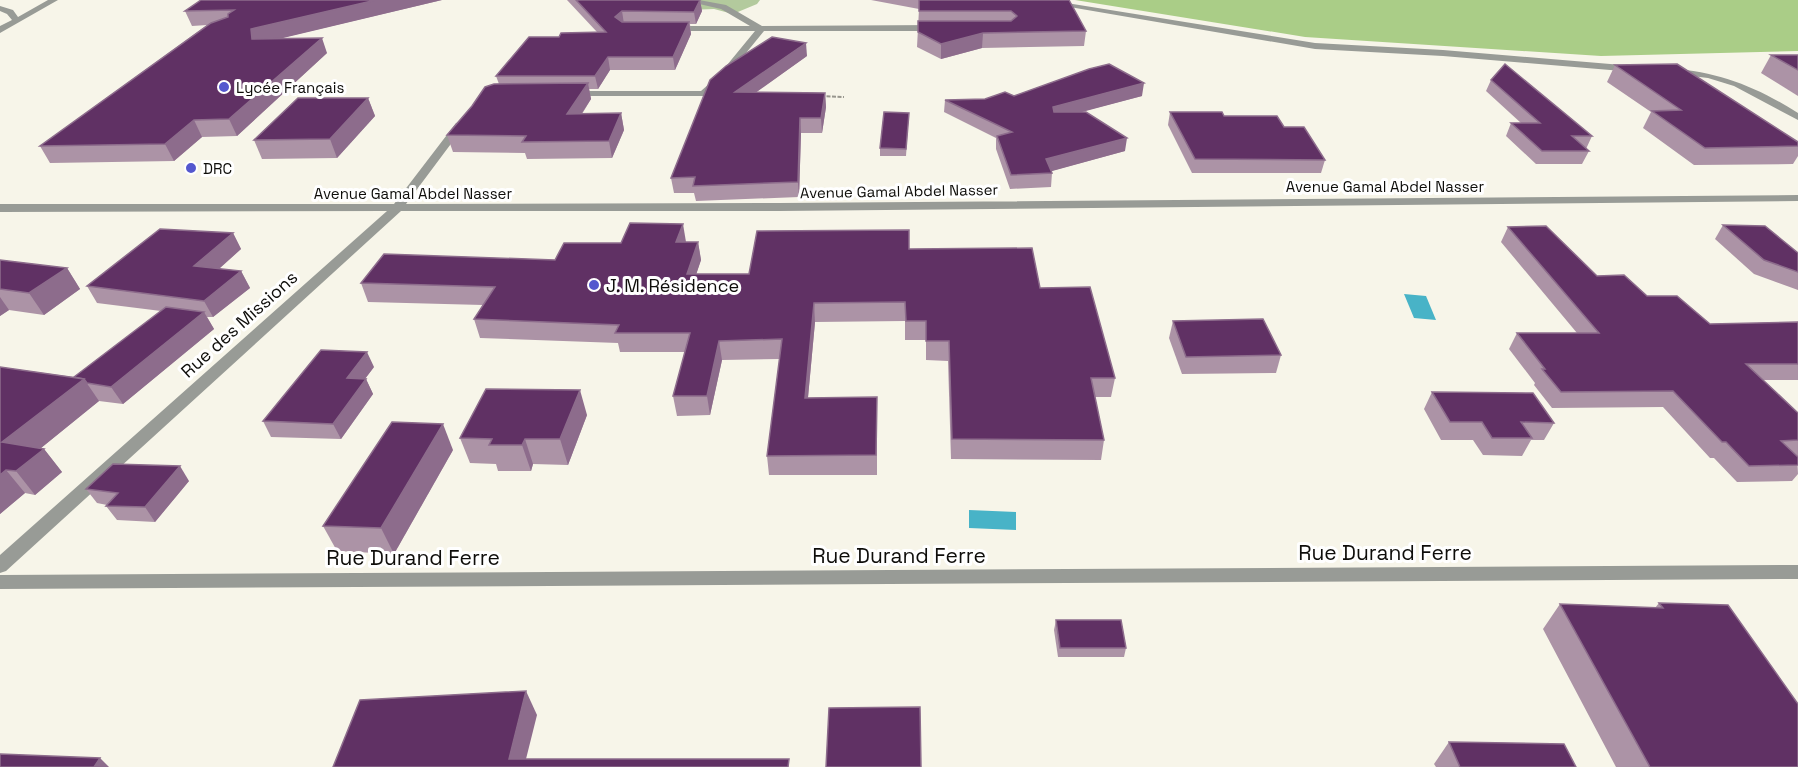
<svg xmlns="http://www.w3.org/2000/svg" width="1798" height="767" font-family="'Space Grotesk',sans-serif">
  <rect width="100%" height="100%" fill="#f7f5e9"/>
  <polygon fill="#b3ca9d" points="658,0 760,0 757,4 733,14 714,9 688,10"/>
  <polygon fill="#aacd87" points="1075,0 1798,0 1798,51 1601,56 1305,37"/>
  <g fill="#48b3c7">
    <polygon points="1404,294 1426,296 1436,320 1414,318"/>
    <polygon points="969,510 1016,512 1016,530 969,528"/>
  </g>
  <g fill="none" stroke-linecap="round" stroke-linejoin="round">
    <polyline stroke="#98968e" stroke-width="2" stroke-dasharray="4 1.5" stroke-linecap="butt" points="821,96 844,97"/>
    <g fill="#989b96" fill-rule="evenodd">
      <polygon points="48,0 58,0 0,33 0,26 12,20 7,14 0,11 0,6 13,10 18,17"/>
      <polygon points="682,0 699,0 726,5 762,26 939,25 943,28 939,31 764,31 724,80 706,96 567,96 567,92 570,91 701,91 718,76 755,31 669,31 669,27 672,26 750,26 721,9"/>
      <polygon points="1029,0 1048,0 1315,43 1443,50 1634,66 1639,69 1634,72 1443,56 1315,49"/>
      <path d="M1670 68C1721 73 1755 86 1798 113V120L1734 86 1708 78 1667 73V69Z"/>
      <polygon points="460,122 465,125 406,204 780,203 1798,195 1798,201 780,211 401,211 6,571 0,573 0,555 387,211 0,212 0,204 394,204 456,123"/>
      <polygon points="1798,565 1798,579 0,589 0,575"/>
    </g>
  </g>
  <g fill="#ac93a6">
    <polygon points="442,0 281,38 327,53 237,136 202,137 174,161 50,163 40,146 207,25 192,26 185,11"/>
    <polygon points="567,0 700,0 702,11 696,24 690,24 691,34 675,70 610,70 598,89 589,89 591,99 582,114 621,113 624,130 612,158 527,159 525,153 453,152 447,135 499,84 496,76 559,37 597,32"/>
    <polygon points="871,0 1069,0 1086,31 1084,46 982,48 941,59 917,47 919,9"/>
    <polygon points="1771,55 1798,55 1798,96 1761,73"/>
    <polygon points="807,56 756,92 825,93 826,107 822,133 801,133 799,197 696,201 694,193 674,193 671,178 710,80"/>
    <polygon points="1615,65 1798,142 1798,156 1793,164 1694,165 1643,128 1651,112 1607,82"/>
    <polygon points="1491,80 1592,136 1586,149 1589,151 1582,164 1536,164 1506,136 1511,123 1521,123 1486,91"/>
    <polygon points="1014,96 1142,96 1080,112 1125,151 1051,171 1052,173 1051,187 1010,189 996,149 996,138 944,112 945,100 985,99"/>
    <polygon points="368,98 375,116 337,158 262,159 254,140"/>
    <polygon points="1170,112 1224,116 1284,127 1325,160 1321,173 1192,173 1168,125"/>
    <polygon points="909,113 906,156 880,156 880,148"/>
    <polygon points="1723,225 1798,253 1798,290 1754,274 1715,239"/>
    <polygon points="1508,227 1597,276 1647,296 1710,324 1798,322 1798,380 1763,380 1798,413 1798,456 1797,456 1798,474 1792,481 1737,482 1714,458 1710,458 1663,407 1552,408 1534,385 1535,383 1509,349 1517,333 1577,333 1501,242"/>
    <polygon points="233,233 241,249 219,269 241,271 250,288 213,317 207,317 214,329 123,404 99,401 41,448 44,449 62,472 35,495 25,493 0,514 0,367 74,377 161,311 97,303 87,286"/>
    <polygon points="698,242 701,260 696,274 749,274 909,249 1040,288 1115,378 1111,397 1095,397 1104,440 1101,460 951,459 948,361 926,360 926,340 905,340 905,321 815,322 808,398 877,397 877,475 769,475 767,456 780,359 722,360 710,415 677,416 673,396 685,352 620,352 618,343 480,338 474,319 483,305 368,302 361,283 555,260 621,243"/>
    <polygon points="0,260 67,268 80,289 44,315 9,310 0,316"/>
    <polygon points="1173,321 1281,355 1276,373 1182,374 1169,338"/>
    <polygon points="374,367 365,379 366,379 373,394 341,439 271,437 263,421"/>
    <polygon points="1432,392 1554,423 1544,440 1531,440 1522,456 1483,455 1473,440 1441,440 1424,409"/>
    <polygon points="587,415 568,465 533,464 531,471 498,471 496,464 470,463 460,438"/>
    <polygon points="453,450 394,554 337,551 323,526"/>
    <polygon points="189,481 155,522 117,520 106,506 107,505 97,503 86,489"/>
    <polygon points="1659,603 1798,767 1616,767 1543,629 1560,604 1655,608"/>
    <polygon points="1056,620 1126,648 1124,657 1058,657 1054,630"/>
    <polygon points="1449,742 1576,767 1436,767 1434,764"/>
  </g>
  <g fill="#8d6c8c">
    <polygon points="376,0 442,0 258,44 252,39 251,29"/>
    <polygon points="700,0 702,11 696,24 694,12"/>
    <polygon points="622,11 624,24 615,17"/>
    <polygon points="689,22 691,34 675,70 673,57"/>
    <polygon points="983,33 982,48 941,59 941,44"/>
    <polygon points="322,38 327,53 237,136 229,119"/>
    <polygon points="806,43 807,56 737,106 735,92"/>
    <polygon points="608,57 610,70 598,89 595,76"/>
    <polygon points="588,83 591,99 571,130 567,114"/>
    <polygon points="1144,83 1142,96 1052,120 1053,107"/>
    <polygon points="825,93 826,107 822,133 821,118"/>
    <polygon points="368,98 375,116 337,158 330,139"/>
    <polygon points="621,113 624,130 612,158 609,141"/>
    <polygon points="800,118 801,133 799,197 798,182"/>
    <polygon points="194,120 202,137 174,161 165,144"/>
    <polygon points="1127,138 1125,151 1045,173 1046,159"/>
    <polygon points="683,224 686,242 676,242"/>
    <polygon points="233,233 241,249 203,283 194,266"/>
    <polygon points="698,242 701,260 690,293 687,274"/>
    <polygon points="67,268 80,289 44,315 29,293"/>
    <polygon points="241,271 250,288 213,317 204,301"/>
    <polygon points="0,297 9,310 0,316"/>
    <polygon points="814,303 815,322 806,418 805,398"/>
    <polygon points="204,312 214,329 123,404 111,387"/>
    <polygon points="719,341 722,360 710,415 707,396"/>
    <polygon points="367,352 374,367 354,393 347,378"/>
    <polygon points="84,379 99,401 20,465 2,442"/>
    <polygon points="366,379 373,394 341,439 333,424"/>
    <polygon points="580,390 587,415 568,465 560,439"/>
    <polygon points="443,424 453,450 394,554 381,528"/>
    <polygon points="525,439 533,464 531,471 522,445"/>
    <polygon points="44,449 62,472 35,495 16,471"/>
    <polygon points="180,466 189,481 155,522 145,507"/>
    <polygon points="6,470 25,493 0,514 0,475"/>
    <polygon points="526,691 537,715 524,767 509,759"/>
    <polygon points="100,758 109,767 94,767"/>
  </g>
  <g fill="#603164" stroke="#8d6c8c" stroke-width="1.5">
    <polygon points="201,0 376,0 251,29 252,39 322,38 229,119 194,120 165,144 40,146 211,23 228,17 228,14 234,10 185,11"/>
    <polygon points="576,0 700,0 694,12 622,11 615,17 622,22 689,22 673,57 608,57 595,76 496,76 529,37 559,37 561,33 606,32"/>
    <polygon points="919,0 1069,0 1086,31 983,33 941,44 918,32 918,21 1011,21 1017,16 1011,11 919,11"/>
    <polygon points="772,37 806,43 735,92 825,93 821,118 800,118 798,182 693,186 695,177 671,178 710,80 726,66"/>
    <polygon points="1771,55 1798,55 1798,70"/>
    <polygon points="1109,64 1144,83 1053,107 1054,112 1086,112 1127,138 1046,159 1052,173 1011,175 997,136 1012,132 945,100 985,99 1005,92 1014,96 1089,69"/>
    <polygon points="1505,64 1592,136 1572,136 1589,151 1542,151 1511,123 1540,123 1491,80"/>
    <polygon points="1677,64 1798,142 1798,146 1705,148 1652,111 1681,110 1615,65"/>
    <polygon points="588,83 567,114 621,113 609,141 522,142 526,136 447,135 472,106 485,87 494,84"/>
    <polygon points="298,98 368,98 330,139 254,140"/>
    <polygon points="884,112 909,113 906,149 880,148"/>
    <polygon points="1170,112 1222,112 1224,116 1277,116 1284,127 1304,127 1325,160 1195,159"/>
    <polygon points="630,223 683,224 676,242 698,242 687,274 749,274 757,231 909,230 909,249 1032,248 1040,288 1090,287 1115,378 1091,378 1104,440 952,439 949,341 926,341 926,321 906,321 905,302 814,303 805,398 877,397 876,455 767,456 782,339 719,341 707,396 673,396 690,333 615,333 619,325 474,319 495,287 361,283 384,254 555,260 564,243 621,243"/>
    <polygon points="1723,225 1765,226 1798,253 1798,272 1764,260"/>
    <polygon points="1546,226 1597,276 1624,275 1647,296 1677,296 1710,324 1798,322 1798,364 1746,364 1798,413 1798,440 1781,441 1798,457 1798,465 1749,466 1726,442 1722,442 1673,391 1561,392 1542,369 1545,369 1517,333 1599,333 1508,227"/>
    <polygon points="160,229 233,233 194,266 241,271 204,301 87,286"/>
    <polygon points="0,260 67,268 29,293 0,289"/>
    <polygon points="166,307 204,312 111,387 87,383 84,379 74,377"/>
    <polygon points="1263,319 1281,355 1186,357 1173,321"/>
    <polygon points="321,350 367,352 347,378 366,379 333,424 263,421"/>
    <polygon points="0,367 84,379 2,442 44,449 16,471 6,470 0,475"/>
    <polygon points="486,389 580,390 560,439 525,439 522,445 489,445 492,439 460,438"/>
    <polygon points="1432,392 1533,393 1554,423 1521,422 1532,438 1492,438 1482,422 1450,422"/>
    <polygon points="392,422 443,424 381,528 323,526"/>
    <polygon points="113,464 180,466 145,507 106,506 118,493 86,489"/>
    <polygon points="1659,603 1728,605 1798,704 1798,767 1650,767 1560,604 1663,608"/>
    <polygon points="1056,620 1121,620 1126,648 1060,648"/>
    <polygon points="526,691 509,759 789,759 788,767 333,767 360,700"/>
    <polygon points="920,707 921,767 826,767 829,708"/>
    <polygon points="1449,742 1564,744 1576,767 1460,767"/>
    <polygon points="0,754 100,758 94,767 0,767"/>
  </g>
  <g fill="#5457ce" stroke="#fff" stroke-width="2">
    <circle cx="224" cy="87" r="6"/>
    <circle cx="191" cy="168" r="6"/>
    <circle cx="594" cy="285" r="6"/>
  </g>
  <g text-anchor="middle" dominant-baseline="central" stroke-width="6" stroke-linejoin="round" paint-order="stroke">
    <g font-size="15" fill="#0e0d0a" stroke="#fff" text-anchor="start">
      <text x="236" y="87">Lycée Français</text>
      <text x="203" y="168">DRC</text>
    </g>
    <g font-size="15" fill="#0e0d0a" stroke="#fff">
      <text x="1385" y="186">Avenue Gamal Abdel Nasser</text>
      <text transform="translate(899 191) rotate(-1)">Avenue Gamal Abdel Nasser</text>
      <text x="413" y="193">Avenue Gamal Abdel Nasser</text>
    </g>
    <g font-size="18" fill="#0e0d0a" stroke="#fff" text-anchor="start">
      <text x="606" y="285">J. M. Résidence</text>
    </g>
    <g font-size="18" fill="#0e0d0a" stroke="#fff">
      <text transform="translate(239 324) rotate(-42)">Rue des Missions</text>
    </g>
    <g font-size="21" fill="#0e0d0a" stroke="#fff">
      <text x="1385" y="552">Rue Durand Ferre</text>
      <text x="899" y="555">Rue Durand Ferre</text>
      <text x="413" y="557">Rue Durand Ferre</text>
    </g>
  </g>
</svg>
